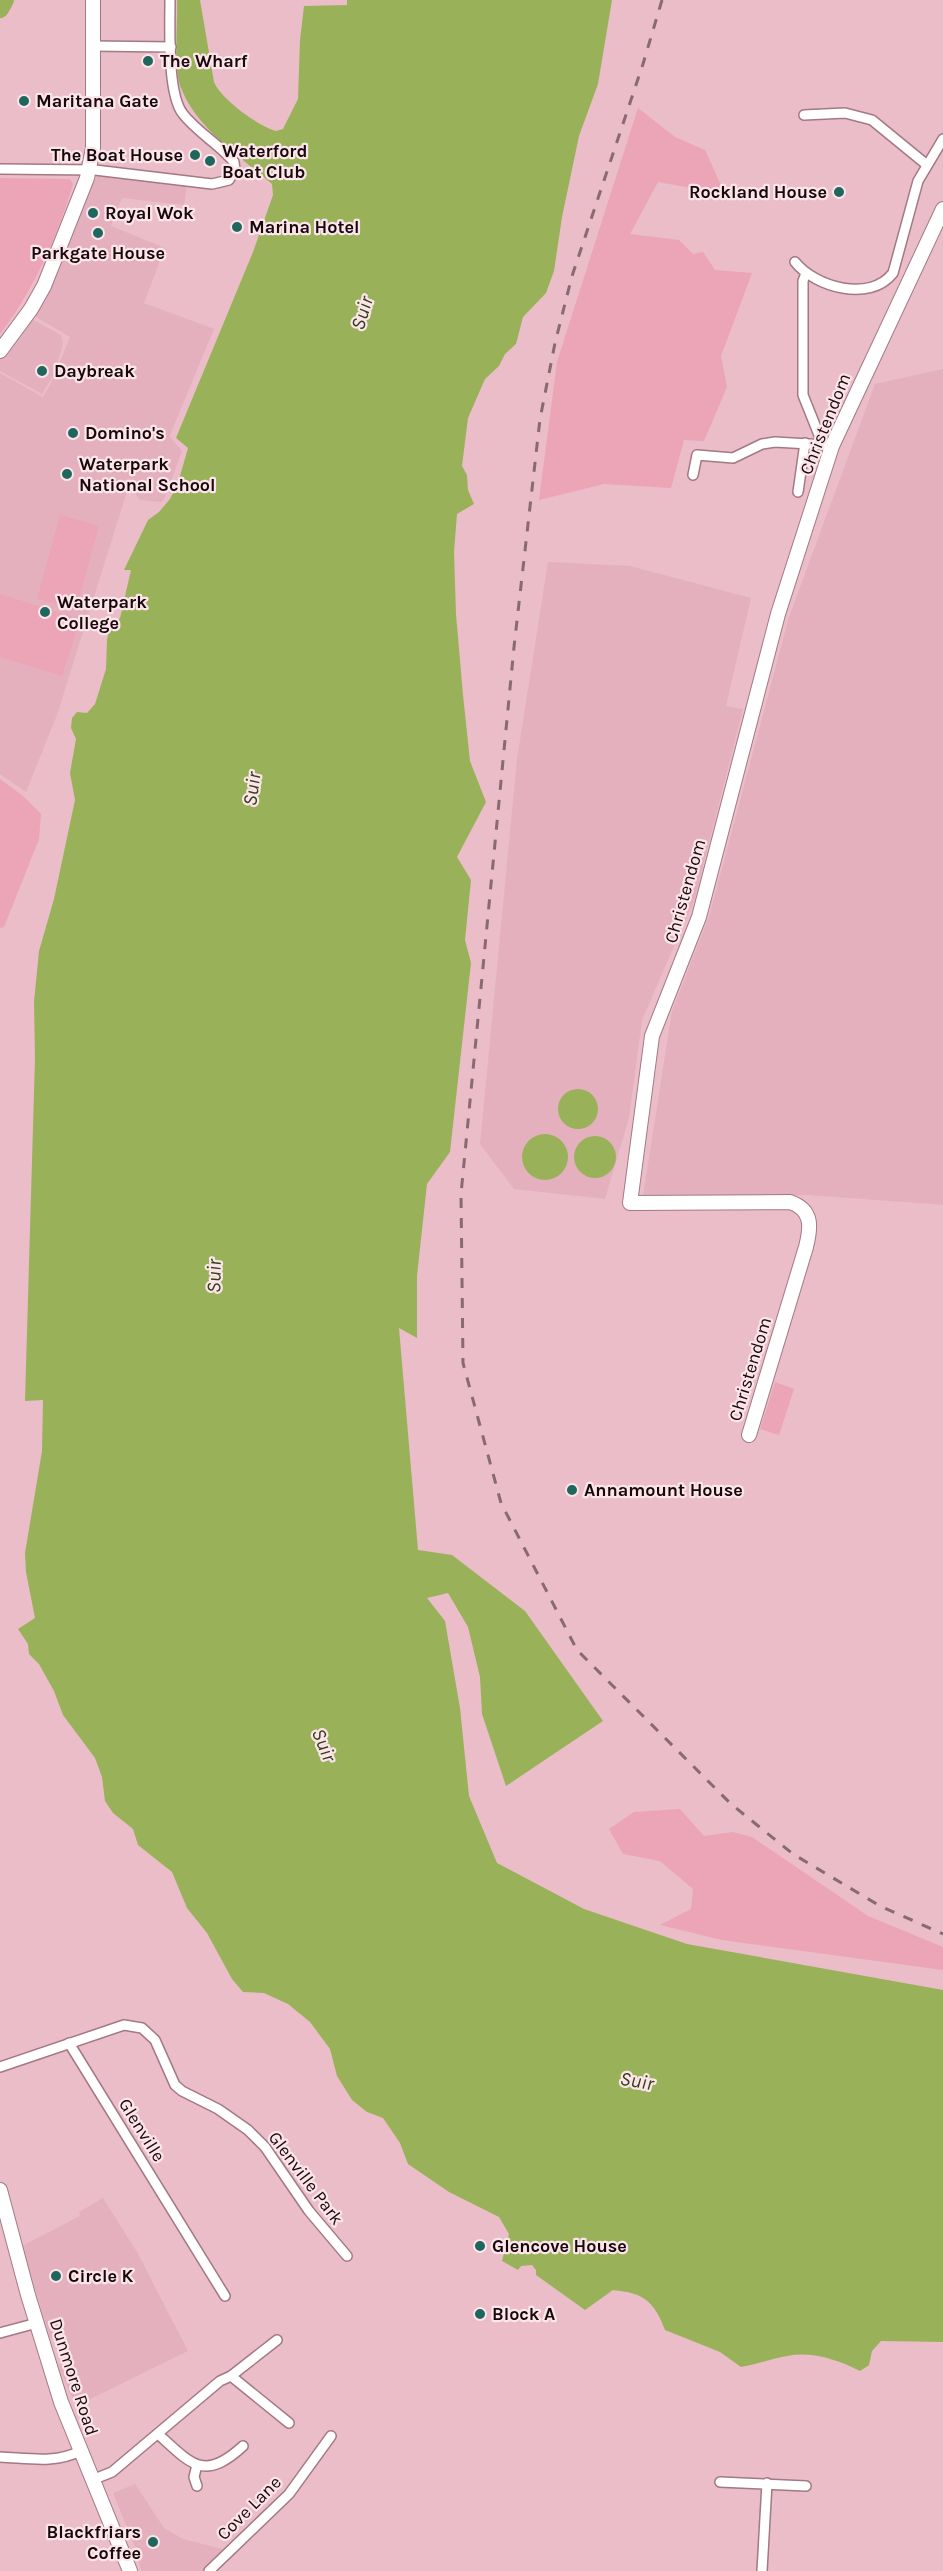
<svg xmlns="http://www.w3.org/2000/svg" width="943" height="2571" font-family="Karla,sans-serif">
  <rect width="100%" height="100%" fill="#eabdc8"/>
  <g fill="#e5b0be">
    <polygon points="98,174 187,185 184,205 122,198 111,226 165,248 144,303 214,329 170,435 171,438 182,451 164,499 161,502 140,500 129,485 57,715 26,792 0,774 0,373 43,397 51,383 70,337 33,315"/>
    <polygon points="30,318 61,335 63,344 54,374 42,394 0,371 0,360"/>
    <polygon points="943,369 943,1205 809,1195 643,1196 672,1011 709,917 789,617 875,384"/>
    <polygon points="548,562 630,566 751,598 726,706 743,709 695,898 642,1020 629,1118 605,1199 514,1189 480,1144 517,759"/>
    <polygon points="103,2198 137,2252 188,2351 76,2406 59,2368 63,2356 58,2342 50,2338 22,2246 80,2216 79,2212"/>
    <polygon points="135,2484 164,2528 183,2539 226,2550 218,2571 141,2571 137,2552 113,2493"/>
  </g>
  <g fill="#eca4b7">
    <polygon points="638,108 675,137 705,150 725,194 658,182 630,234 679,240 693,254 703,252 715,270 752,273 721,356 727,387 704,441 684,440 671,488 604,484 539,500 557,362"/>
    <path d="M0 178 70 179 73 184C57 238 34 289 0 334Z"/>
    <polygon points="60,515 99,526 76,610 37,599"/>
    <polygon points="0,594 80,619 62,676 0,657"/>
    <polygon points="0,779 23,796 41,814 39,839 4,927 0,928"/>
    <polygon points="775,1382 794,1389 779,1435 760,1429"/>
    <polygon points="680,1809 704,1836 733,1832 752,1837 868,1916 943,1947 943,1970 722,1940 660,1925 691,1909 693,1889 660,1861 623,1854 609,1829 634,1812"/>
  </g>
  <g fill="#99b259">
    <path d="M177 0H200L214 82C221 99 258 126 276 131L283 129 298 99 300 40 304 6 347 5V0H612L598 84 579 136 562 217 554 271 546 293 523 317 516 344 505 354 499 366 485 379 468 418 462 466 467 475 468 490 474 504 457 514 454 552 456 614 463 695 470 761 486 802 457 857 471 880 465 940 471 963 450 1152 427 1184 417 1276V1338L399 1328 418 1550 452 1555 525 1611 603 1721 506 1786 482 1714 480 1677 468 1627 448 1593 427 1598 445 1621 460 1708 469 1796 497 1863 584 1909 687 1944 943 1990V2342L881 2341 872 2351 869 2365 860 2371C838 2360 812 2351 787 2356 771 2359 758 2364 741 2367L720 2352 665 2330C654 2301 644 2293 613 2290L585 2310 536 2275V2270L532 2265 521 2266 518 2270 502 2261 509 2234 499 2217 449 2192 408 2164 400 2143 383 2118 367 2112 352 2100 337 2076 330 2049 310 2022 288 2004 264 1993 243 1992 232 1979 207 1933 187 1908 172 1872 138 1845 133 1829 113 1813 105 1801 102 1777 95 1758 63 1715 54 1691 39 1664 29 1654 28 1644 18 1629 35 1618 26 1572 25 1553 42 1451 43 1400 25 1401 35 1058 34 1002 39 951 54 899 75 800 70 773 76 739 71 728 72 718 77 712 87 713 95 704 106 669 107 640 109 630 120 618 131 570H124L148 520 159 512 170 499 178 483 188 448 176 438 253 252 273 195 272 184C240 156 197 129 181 88 173 67 178 24 177 0Z"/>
    <circle cx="578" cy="1109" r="20"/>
    <circle cx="545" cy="1157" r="23"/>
    <circle cx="595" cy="1157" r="21"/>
  </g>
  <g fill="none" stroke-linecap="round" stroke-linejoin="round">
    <polyline stroke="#99b259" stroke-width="18" points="0,9 5,0"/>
    <g stroke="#a37983" stroke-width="12">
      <g id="street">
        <polyline points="92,46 171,47"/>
        <polyline points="804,115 845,113 872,120 927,165"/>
        <path d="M0 169 95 170 212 184 229 180 235 170 234 162C219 144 198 133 183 114 167 94 170 27 170 0"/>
        <path d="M795 262C815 287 870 303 893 273L918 181 943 139"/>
        <polyline points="806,273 803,281 803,395 823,445"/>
        <polyline points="693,475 697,455 733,458 762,444 775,442 826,445"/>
        <polyline points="798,492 805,443"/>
        <polyline points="69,2043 225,2296"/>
        <polyline points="0,2067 124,2025 142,2028 155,2040 175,2085 182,2091 218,2109 248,2130 265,2147 309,2211 347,2256"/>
        <polyline points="0,2333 37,2323"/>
        <polyline points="231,2376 289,2423"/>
        <path d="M158 2434C191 2464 204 2482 243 2446"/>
        <path d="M0 2457C27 2458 55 2464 80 2451"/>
        <polyline points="197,2465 194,2477 197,2486"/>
        <polyline points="92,2480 112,2472 220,2381 231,2376 277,2340"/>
        <polyline points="720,2482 806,2486"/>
        <polyline points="209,2571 289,2494 331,2436"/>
        <polyline points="762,2571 767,2483"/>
      </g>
    </g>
    <g stroke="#a37983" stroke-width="16">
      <g id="secondary">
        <polyline points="0,351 31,309 44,286 87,178 93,148 93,0"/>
        <path d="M749 1435 806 1247C811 1227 813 1210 790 1202L630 1203 652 1036 699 917 778 614 832 446 943 209"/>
        <polyline points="0,2190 28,2295 61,2402 130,2571"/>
      </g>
    </g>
    <use href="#street" stroke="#fff" stroke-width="9"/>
    <use href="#secondary" stroke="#fff" stroke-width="14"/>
    <polyline stroke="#896a72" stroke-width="3" stroke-dasharray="10 10" stroke-linecap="butt" points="662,0 643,64 572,276 555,343 540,419 514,647 461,1194 463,1363 501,1503 577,1650 731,1804 793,1854 880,1906 943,1934"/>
  </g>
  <g fill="#1f675d" stroke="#fce5ea" stroke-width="2">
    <circle cx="148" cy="61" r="6"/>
    <circle cx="24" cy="101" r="6"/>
    <circle cx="195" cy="155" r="6"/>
    <circle cx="210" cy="161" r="6"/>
    <circle cx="839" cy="192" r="6"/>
    <circle cx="93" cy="213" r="6"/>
    <circle cx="237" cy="227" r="6"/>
    <circle cx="98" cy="233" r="6"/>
    <circle cx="42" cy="371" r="6"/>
    <circle cx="73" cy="433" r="6"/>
    <circle cx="67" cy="474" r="6"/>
    <circle cx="45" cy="612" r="6"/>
    <circle cx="572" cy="1490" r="6"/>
    <circle cx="480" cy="2246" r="6"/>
    <circle cx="56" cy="2276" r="6"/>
    <circle cx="480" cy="2314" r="6"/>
    <circle cx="153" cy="2542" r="6"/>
  </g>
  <g text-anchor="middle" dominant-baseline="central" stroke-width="4.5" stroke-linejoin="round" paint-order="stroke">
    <g font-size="18" font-weight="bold" fill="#17080c" stroke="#fce5ea" text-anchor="start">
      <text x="160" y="61">The Wharf</text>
      <text x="36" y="101">Maritana Gate</text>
      <text x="222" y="151">Waterford<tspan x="222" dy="21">Boat Club</tspan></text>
      <text x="183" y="155" text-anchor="end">The Boat House</text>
      <text x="827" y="192" text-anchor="end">Rockland House</text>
      <text x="105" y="213">Royal Wok</text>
      <text x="249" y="227">Marina Hotel</text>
      <text x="98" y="253" text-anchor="middle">Parkgate House</text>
      <text x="54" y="371">Daybreak</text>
      <text x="85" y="433">Domino's</text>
      <text x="79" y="464">Waterpark<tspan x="79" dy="21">National School</tspan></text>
      <text x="57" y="602">Waterpark<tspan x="57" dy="21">College</tspan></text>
      <text x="584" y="1490">Annamount House</text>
      <text x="492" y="2246">Glencove House</text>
      <text x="68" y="2276">Circle K</text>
      <text x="492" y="2314">Block A</text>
      <text x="141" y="2532" text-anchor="end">Blackfriars<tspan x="141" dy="21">Coffee</tspan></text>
    </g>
    <g font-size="18" fill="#17080c" stroke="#fce5ea">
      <text transform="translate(825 424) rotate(-68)">Christendom</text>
      <text transform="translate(685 891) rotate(-74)">Christendom</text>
      <text transform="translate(750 1369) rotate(-73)">Christendom</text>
      <text transform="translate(142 2130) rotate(58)">Glenville</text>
      <text transform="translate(306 2178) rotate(53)">Glenville Park</text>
      <text transform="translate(74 2377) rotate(72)">Dunmore Road</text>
      <text transform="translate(249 2508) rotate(-45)">Cove Lane</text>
    </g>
    <g font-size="20" font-style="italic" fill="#35401a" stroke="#fce5ea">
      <text transform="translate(362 313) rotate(-73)">Suir</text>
      <text transform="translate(252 789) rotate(-82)">Suir</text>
      <text transform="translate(214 1276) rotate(-89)">Suir</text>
      <text transform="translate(324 1745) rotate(68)">Suir</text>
      <text transform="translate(637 2081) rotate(10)">Suir</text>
    </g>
  </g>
</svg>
